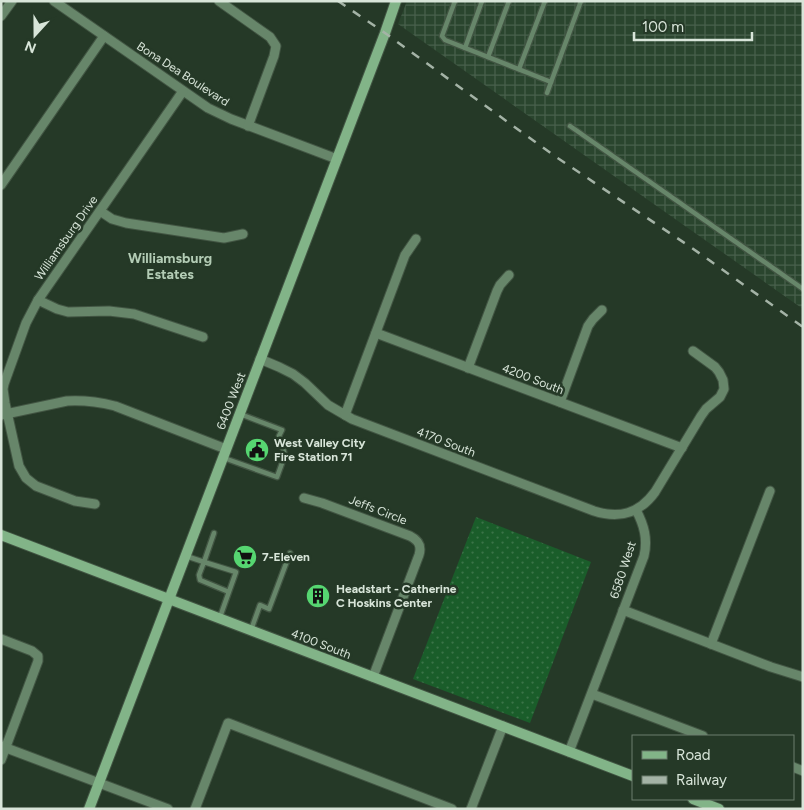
<svg xmlns="http://www.w3.org/2000/svg" width="804" height="810" font-family="Figtree,sans-serif">
  <defs>
    <pattern id="industrial-grid" width="8" height="8" patternUnits="userSpaceOnUse" patternTransform="scale(1.25)"><rect width="8" height="8" fill="#2a452e"/><path d="M0 4h8M4 0v8" fill="none" stroke="#48604c"/></pattern>
    <pattern id="grass-dots" width="8" height="8" patternUnits="userSpaceOnUse" patternTransform="scale(1.25)"><rect width="8" height="8" fill="#1a5d2a"/><path d="M2 2h.1M6 6h.1" fill="none" stroke="#3b7448" stroke-width="1.8" stroke-linecap="round"/></pattern>
  </defs>
  <rect width="100%" height="100%" fill="#253927"/>
  <polygon fill="url(#industrial-grid)" points="407,1 803,1 803,309 398,24"/>
  <polygon fill="url(#grass-dots)" points="476,517 591,562 530,723 413,679"/>
  <g fill="none" stroke-linecap="round" stroke-linejoin="round">
    <g stroke="#425543" stroke-width="7">
      <g id="lane">
        <polyline points="455,1 442,36 445,40 551,82"/>
        <polyline points="465,48 482,1"/>
        <polyline points="488,57 509,1"/>
        <polyline points="519,69 545,1"/>
        <polyline points="547,93 581,1"/>
        <polyline points="570,126 803,289"/>
        <polyline points="224,458 277,477 285,455 279,436 282,430 240,414"/>
        <polyline points="186,556 204,562 214,533"/>
        <polyline points="220,617 236,572 204,562 199,575 200,580 229,592"/>
        <polyline points="251,630 260,605 269,609 290,553"/>
      </g>
    </g>
    <g stroke="#425543" stroke-width="11">
      <g id="street">
        <polyline points="54,1 208,108 231,119 337,159"/>
        <polyline points="219,1 270,37 276,46 274,56 248,126"/>
        <polyline points="1,16 12,1"/>
        <polyline points="1,185 104,36"/>
        <polyline points="100,211 112,219 126,223 224,238 243,234"/>
        <polyline points="38,300 57,309 68,312 109,311 134,314 203,337"/>
        <polyline points="376,333 682,448"/>
        <path d="M260 359 279 367 293 374 305 383 328 405 352 419 594 511C619 519 639 514 655 492L701 416 706 409 720 397 724 389 723 380 719 372 715 367 693 351"/>
        <polyline points="468,368 497,291 500,285 509,275"/>
        <polyline points="560,402 588,326 593,319 602,310"/>
        <path d="M1 415 67 401C84 400 99 402 115 406L226 449"/>
        <polyline points="345,415 405,255 416,239"/>
        <path d="M304 498 322 503 410 536C418 540 422 545 419 555L373 677"/>
        <polyline points="95,504 75,501 36,486 26,478 19,466 5,403 3,389 4,384 26,323 38,300 183,91"/>
        <polyline points="623,610 771,667 803,677"/>
        <polyline points="1,639 32,651 38,656 38,661 1,760"/>
        <polyline points="711,644 770,491"/>
        <polyline points="592,694 703,736"/>
        <polyline points="1,746 168,809"/>
        <path d="M569 752 644 556C648 539 644 525 636 510"/>
        <polyline points="793,767 803,771"/>
        <polyline points="195,809 228,723 452,809"/>
        <polyline points="471,809 503,726"/>
      </g>
    </g>
    <g stroke="#425543" stroke-width="12">
      <g id="secondary">
        <polyline points="1,535 633,776"/>
        <polyline points="693,799 719,809"/>
        <polyline points="89,809 385,33 396,1"/>
      </g>
    </g>
    <use href="#lane" stroke="#67866a" stroke-width="4.5"/>
    <use href="#street" stroke="#67866a" stroke-width="9"/>
    <use href="#secondary" stroke="#82b488" stroke-width="10"/>
    <polyline stroke="#a4b3a6" stroke-width="2.5" stroke-dasharray="9 9" stroke-linecap="butt" points="338,1 385,33 556,157 692,248 803,327"/>
  </g>
  <defs>
    <g id="civic-disc" transform="scale(1.25)"><circle r="9.5" fill="#56d671" stroke="#253927"/><path d="M-.6-6.5H3V-4.5H.6V-3L4-1V1h2V6H-6V1h2V-1L-.6-3ZM-1.2 2.5V6h2.4V2.5Z" fill="#111"/></g>
    <g id="supermarket-disc" transform="scale(1.25)"><circle r="9.5" fill="#56d671" stroke="#253927"/><path d="M-6-5.5h2.5l.6 2H6L4.5 2H-2.5L-4.4-4H-6ZM-1.5 3.2a1.3 1.3 0 1 0 .1 0ZM3 3.2a1.3 1.3 0 1 0 .1 0Z" fill="#111"/></g>
    <g id="building-disc" transform="scale(1.25)"><circle r="9.5" fill="#56d671" stroke="#253927"/><path d="M-4-6H4V6H1V3H-1V6H-4ZM-2.5-4.3h1.7v1.8h-1.7ZM.8-4.3h1.7v1.8H.8ZM-2.5-1h1.7V.8h-1.7ZM.8-1h1.7V.8H.8Z" fill="#111"/></g>
  </defs>
  <g fill-rule="evenodd">
    <use href="#civic-disc" x="257" y="450"/>
    <use href="#supermarket-disc" x="245" y="557"/>
    <use href="#building-disc" x="318" y="596"/>
  </g>
  <g text-anchor="middle" dominant-baseline="central" stroke-width="5" stroke-linejoin="round" paint-order="stroke">
    <g font-size="12" fill="#d8e5d9" stroke="#253927">
      <text transform="translate(183 74) rotate(33)">Bona Dea Boulevard</text>
      <text transform="translate(66 238) rotate(-55)">Williamsburg Drive</text>
      <text transform="translate(533 379) rotate(21)">4200 South</text>
      <text transform="translate(231 401) rotate(-69)">6400 West</text>
      <text transform="translate(446 442) rotate(21)">4170 South</text>
      <text transform="translate(378 510) rotate(21)">Jeffs Circle</text>
      <text transform="translate(623 570) rotate(-72)">6580 West</text>
      <text transform="translate(321 644) rotate(21)">4100 South</text>
    </g>
    <g font-size="12" font-weight="bold" fill="#d8e5d9" stroke="#253927" text-anchor="start">
      <text x="274" y="443">West Valley City<tspan x="274" dy="14">Fire Station 71</tspan></text>
      <text x="262" y="557">7-Eleven</text>
      <text x="336" y="589">Headstart - Catherine<tspan x="336" dy="14">C Hoskins Center</tspan></text>
    </g>
    <g font-size="14" font-weight="bold" fill="#b3ccb5" stroke="#253927">
      <text x="170" y="258">Williamsburg<tspan x="170" dy="16">Estates</tspan></text>
    </g>
  </g>
  <rect width="804" height="810" fill="none" stroke="#d8e5d9" stroke-width="5"/>
  <rect x="632" y="735" width="162" height="65" fill="#253927" stroke="#6d7e6e"/>
  <rect x="642" y="751" width="25" height="8" fill="#82b488" stroke="#6d7e6e"/>
  <text x="676" y="760" font-size="15" fill="#d8e5d9">Road</text>
  <rect x="642" y="776" width="25" height="8" fill="#a4b3a6" stroke="#6d7e6e"/>
  <text x="676" y="785" font-size="15" fill="#d8e5d9">Railway</text>
  <g transform="translate(35 35) rotate(201)" stroke="#253927" stroke-width="4" paint-order="stroke">
  <path d="M0-4L9 19L0 12L-9 19Z" fill="#d8e5d9"/>
  <text y="-8" font-size="14" font-weight="bold" text-anchor="middle" fill="#d8e5d9">N</text>
  </g>
  <path d="M634 32v8h118v-8" fill="none" stroke="#d8e5d9" stroke-width="2.5"/>
  <text x="642" y="32" font-size="15" fill="#d8e5d9" stroke="#253927" stroke-width="4" paint-order="stroke">100 m</text>
</svg>
